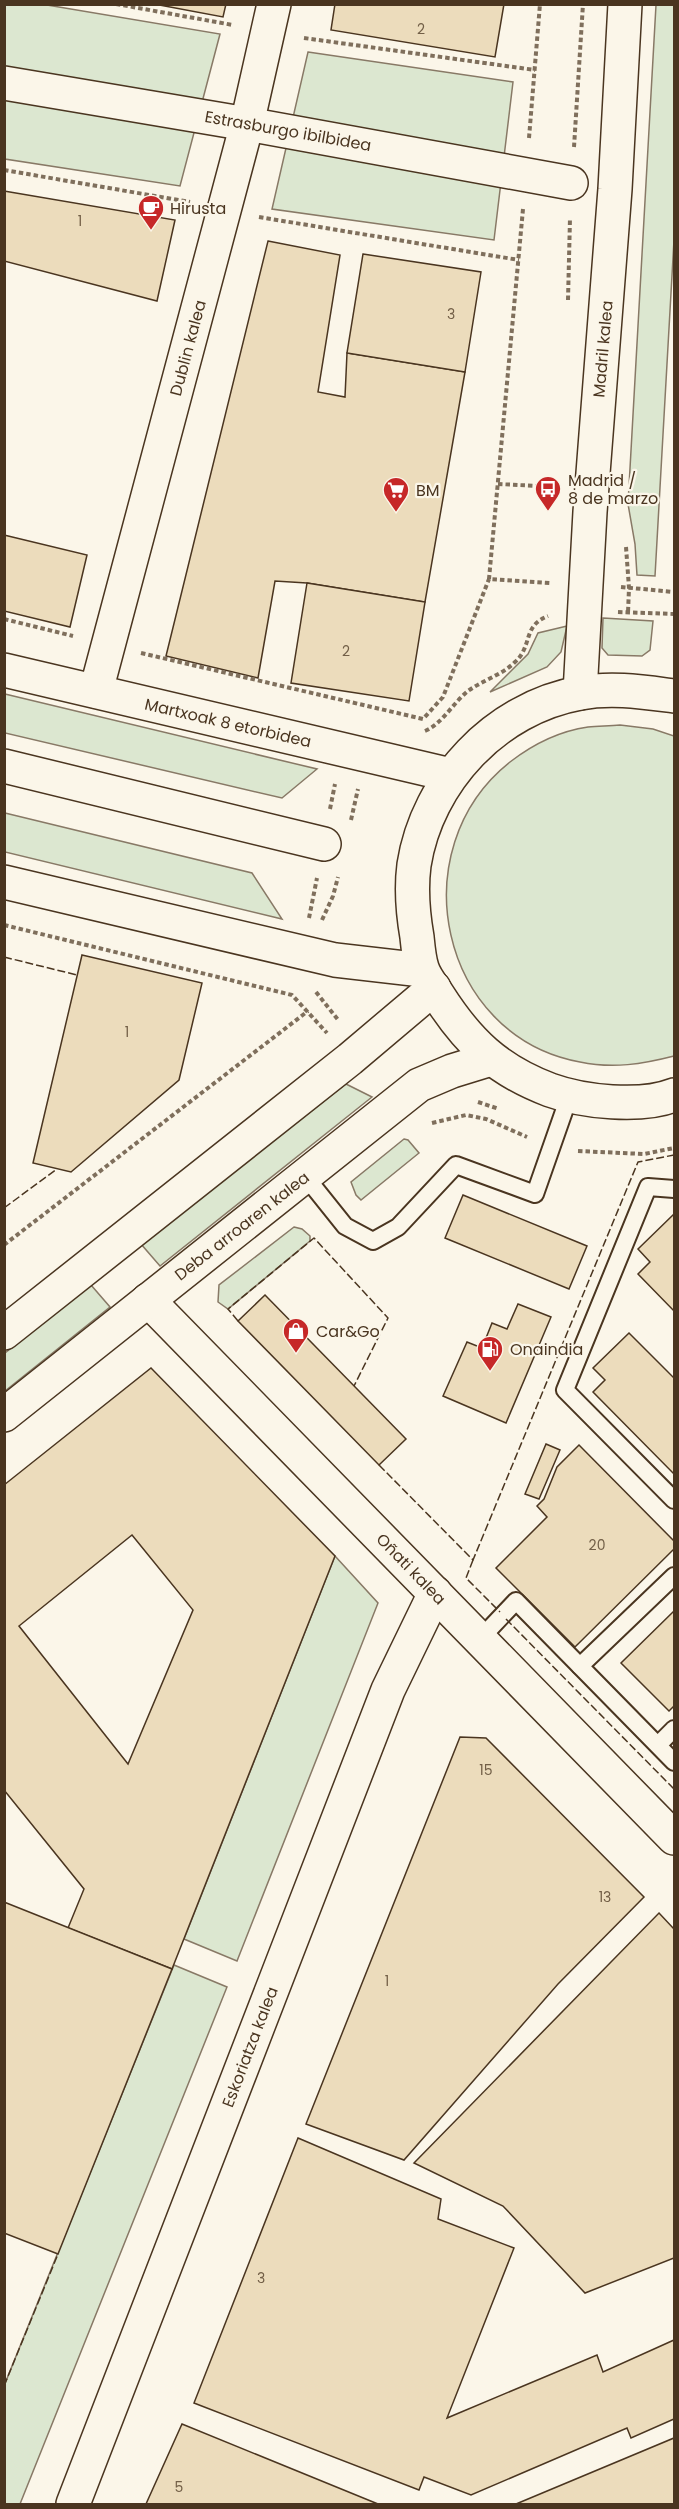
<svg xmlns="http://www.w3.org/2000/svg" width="679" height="2509" font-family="Poppins,sans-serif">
  <rect width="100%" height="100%" fill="#fbf6e9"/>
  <g fill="#dce7d0" stroke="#887966" stroke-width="1.5">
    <polygon points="4,5 47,5 220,34 180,186 5,159"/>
    <polygon points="656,5 674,5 674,240 655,576 637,575 635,544 628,504"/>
    <polygon points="308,52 513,82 494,240 272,209"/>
    <polygon points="603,618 653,621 650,650 642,656 608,655 602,648"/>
    <polygon points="567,626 561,652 547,667 490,692 528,654 538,633"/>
    <polygon points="5,694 317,769 282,798 5,733"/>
    <path d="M620 725 653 729 674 736V1056C643 1064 613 1069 580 1062 439 1036 400 849 510 762 532 745 560 731 588 727 599 726 609 726 620 725Z"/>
    <polygon points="5,813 252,873 282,919 5,852"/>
    <polygon points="346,1084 372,1097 160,1266 141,1244"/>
    <polygon points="404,1139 408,1140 419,1153 361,1200 356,1195 351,1182"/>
    <polygon points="294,1227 302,1229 310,1236 310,1241 228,1309 218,1302 219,1285"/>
    <polygon points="91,1285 110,1307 5,1391 5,1353"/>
    <polygon points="335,1556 378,1603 237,1961 184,1939"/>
    <polygon points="174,1965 227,1987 20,2504 5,2504 4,2386"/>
  </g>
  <g fill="#ecdcbc" stroke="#4a3520" stroke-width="1.5" fill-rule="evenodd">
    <polygon points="154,4 226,4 223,17"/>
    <polygon points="335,4 504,4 495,57 331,30"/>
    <polygon points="4,191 175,220 157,301 4,261"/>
    <polygon points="268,241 340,255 318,392 345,397 347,353 465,372 425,602 307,583 275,581 258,678 166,656"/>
    <polygon points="363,254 481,272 465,372 347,353"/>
    <polygon points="4,535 87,555 70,627 4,611"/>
    <polygon points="307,583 425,602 409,701 291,683"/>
    <polygon points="82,955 202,983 179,1080 71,1172 33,1163"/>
    <polygon points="463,1195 587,1246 569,1289 445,1238"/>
    <polygon points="674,1214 674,1311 638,1274 650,1262 638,1249"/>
    <polygon points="265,1295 406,1439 379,1465 238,1321"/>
    <polygon points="518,1304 551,1317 506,1423 443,1396 467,1342 482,1348 492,1323 507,1329"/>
    <polygon points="629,1333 674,1378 674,1474 593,1392 605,1380 593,1368"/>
    <path d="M151 1368 335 1556 172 1969 68 1928 84 1889 4 1790V1485ZM132 1535 193 1610 128 1764 19 1626Z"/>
    <polygon points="546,1444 560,1450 539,1499 525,1494"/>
    <polygon points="579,1445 674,1541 674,1549 575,1647 496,1568 547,1517 537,1506 544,1499 557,1467"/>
    <polygon points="674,1611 674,1706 669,1711 621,1663"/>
    <polygon points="460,1737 486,1738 644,1897 558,1984 404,2160 306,2124"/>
    <polygon points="4,1902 172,1969 58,2254 4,2233"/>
    <polygon points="659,1913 674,1929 674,2258 585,2293 503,2206 414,2163"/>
    <polygon points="298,2138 441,2199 438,2219 514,2248 447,2418 597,2355 603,2372 674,2340 674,2419 631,2438 627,2428 471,2495 424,2477 419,2490 194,2403"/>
    <polygon points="182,2424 378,2504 146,2504"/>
    <polygon points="674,2438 674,2504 516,2504"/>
  </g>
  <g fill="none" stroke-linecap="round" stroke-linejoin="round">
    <g stroke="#4a3520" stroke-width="20">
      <g id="lane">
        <polyline points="305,1176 345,1226 373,1241 398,1227 456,1165 535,1194 569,1097"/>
        <polyline points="674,1189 648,1187 565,1390 674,1500"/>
        <polyline points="480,1639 516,1601 674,1762"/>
        <polyline points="580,1666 674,1576"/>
        <polyline points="658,1745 674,1729"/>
      </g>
    </g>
    <g stroke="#4a3520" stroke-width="36">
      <g id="street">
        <polyline points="4,83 247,124 571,183"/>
        <polyline points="96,691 247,124 274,4"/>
        <polyline points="4,766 324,844"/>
        <polyline points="148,1300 674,1838"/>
        <polyline points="73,2504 388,1690 435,1593"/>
      </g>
    </g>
    <g stroke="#4a3520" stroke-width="36">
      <g id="secondary">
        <polyline points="4,670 451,775"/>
        <polyline points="4,882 335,960 422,970"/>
        <polyline points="4,1333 350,1059 434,988"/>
        <polyline points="4,1415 419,1085 452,1071 491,1059"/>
      </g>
    </g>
    <g stroke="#4a3520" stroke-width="36">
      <g id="primary">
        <polyline points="580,693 590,512 615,189 625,4"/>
        <path d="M674 696C643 692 612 687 580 693 496 708 427 781 414 865 411 888 413 914 417 937 418 947 419 959 422 968 425 978 433 987 438 995 468 1042 497 1070 550 1090 583 1102 641 1108 674 1095"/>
      </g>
    </g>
    <g stroke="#7f6f5c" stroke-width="4" stroke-dasharray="4.5 3" stroke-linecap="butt">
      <polyline points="116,4 233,25"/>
      <polyline points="304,38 535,70"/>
      <polyline points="529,138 540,4"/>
      <polyline points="574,147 583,4"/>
      <polyline points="4,170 190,202"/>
      <polyline points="523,209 489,579 550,583"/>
      <polyline points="259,217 519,260"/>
      <polyline points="568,300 570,218"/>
      <polyline points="498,484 558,487"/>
      <polyline points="626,547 629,588 628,613"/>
      <polyline points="621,587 674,592"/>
      <polyline points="618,612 674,614"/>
      <polyline points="4,619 73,636"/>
      <polyline points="141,653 423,719 443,697 489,579"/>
      <path d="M425 731C442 724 453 703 468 691 483 680 502 675 515 662 533 646 522 626 548 616"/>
      <polyline points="330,809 335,784"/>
      <polyline points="351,820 358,789"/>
      <polyline points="309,918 317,878"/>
      <polyline points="322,920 333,896 338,877"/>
      <polyline points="4,925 292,995 327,1033"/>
      <polyline points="316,992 339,1021"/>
      <polyline points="478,1102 499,1109"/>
      <polyline points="432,1123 466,1115 486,1119 527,1137"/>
      <polyline points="578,1151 644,1154 674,1148"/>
      <polyline points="4,1245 308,1011"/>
    </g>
    <use href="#lane" stroke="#fbf6e9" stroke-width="16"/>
    <use href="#street" stroke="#fbf6e9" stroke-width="33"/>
    <use href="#secondary" stroke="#fbf6e9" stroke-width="33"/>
    <use href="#primary" stroke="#fbf6e9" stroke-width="33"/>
    <g stroke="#4a3520" stroke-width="1.5" stroke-dasharray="8 3" stroke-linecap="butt">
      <polyline points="4,957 77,975"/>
      <polyline points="4,1208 57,1169"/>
      <polyline points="238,1321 228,1309 314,1238 388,1318 354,1386"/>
      <polyline points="379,1465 473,1560 638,1162 674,1155"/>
      <polyline points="473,1560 466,1578 500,1612"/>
      <polyline points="506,1619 674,1789"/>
      <polyline points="4,2386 58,2254"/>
    </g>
  </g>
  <defs>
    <g id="cafe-pin" transform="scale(1.35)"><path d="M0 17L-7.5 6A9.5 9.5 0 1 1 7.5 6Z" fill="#c62828" stroke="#fbf6e9"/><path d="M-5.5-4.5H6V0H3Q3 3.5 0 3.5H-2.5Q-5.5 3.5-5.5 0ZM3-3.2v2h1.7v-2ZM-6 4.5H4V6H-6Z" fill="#fff"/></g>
    <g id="bus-pin" transform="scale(1.35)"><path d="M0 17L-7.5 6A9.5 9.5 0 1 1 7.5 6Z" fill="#c62828" stroke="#fbf6e9"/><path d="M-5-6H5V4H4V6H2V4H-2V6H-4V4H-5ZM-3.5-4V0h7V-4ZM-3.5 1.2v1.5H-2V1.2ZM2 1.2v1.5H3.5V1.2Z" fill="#fff"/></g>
    <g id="supermarket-pin" transform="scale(1.35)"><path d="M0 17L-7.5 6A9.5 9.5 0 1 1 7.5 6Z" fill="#c62828" stroke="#fbf6e9"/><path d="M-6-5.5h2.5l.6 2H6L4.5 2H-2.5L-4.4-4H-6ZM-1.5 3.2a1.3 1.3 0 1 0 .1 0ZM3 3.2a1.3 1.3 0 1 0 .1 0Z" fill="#fff"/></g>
    <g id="shop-pin" transform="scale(1.35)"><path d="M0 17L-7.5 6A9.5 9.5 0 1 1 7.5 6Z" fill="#c62828" stroke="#fbf6e9"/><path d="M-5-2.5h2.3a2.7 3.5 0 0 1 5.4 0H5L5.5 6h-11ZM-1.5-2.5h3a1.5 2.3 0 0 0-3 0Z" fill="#fff"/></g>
    <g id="fuel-pin" transform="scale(1.35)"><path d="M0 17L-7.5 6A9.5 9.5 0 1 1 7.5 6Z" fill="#c62828" stroke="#fbf6e9"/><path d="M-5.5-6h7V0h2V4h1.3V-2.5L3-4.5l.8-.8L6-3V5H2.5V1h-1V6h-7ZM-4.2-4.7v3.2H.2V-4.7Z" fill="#fff"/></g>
  </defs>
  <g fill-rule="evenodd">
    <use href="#cafe-pin" x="151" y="208"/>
    <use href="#bus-pin" x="548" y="489"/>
    <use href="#supermarket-pin" x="396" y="490"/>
    <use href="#shop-pin" x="296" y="1331"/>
    <use href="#fuel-pin" x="490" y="1349"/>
  </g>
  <g text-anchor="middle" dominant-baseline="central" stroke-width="4.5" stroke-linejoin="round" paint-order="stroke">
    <g font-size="14" fill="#725f47">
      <text x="421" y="29">2</text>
      <text x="80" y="221">1</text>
      <text x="451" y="314">3</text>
      <text x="346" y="651">2</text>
      <text x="127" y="1032">1</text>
      <text x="597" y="1545">20</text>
      <text x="486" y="1770">15</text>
      <text x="605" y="1897">13</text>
      <text x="387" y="1981">1</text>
      <text x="261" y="2278">3</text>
      <text x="179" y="2487">5</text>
    </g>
    <g font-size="16" fill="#4a3520" stroke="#fbf6e9">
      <text transform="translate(288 131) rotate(10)">Estrasburgo ibilbidea</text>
      <text transform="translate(188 348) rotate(-75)">Dublin kalea</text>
      <text transform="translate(603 349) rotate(-85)">Madril kalea</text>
      <text transform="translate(228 723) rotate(13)">Martxoak 8 etorbidea</text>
      <text transform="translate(242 1226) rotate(-38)">Deba arroaren kalea</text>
      <text transform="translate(411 1569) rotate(46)">Oñati kalea</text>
      <text transform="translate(250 2047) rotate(-69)">Eskoriatza kalea</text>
    </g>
    <g font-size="16" fill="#4a3520" stroke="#fbf6e9" text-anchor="start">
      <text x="170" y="208">Hirusta</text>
      <text x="568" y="480">Madrid /<tspan x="568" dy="18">8 de marzo</tspan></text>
      <text x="416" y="490">BM</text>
      <text x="316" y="1331">Car&amp;Go</text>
      <text x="510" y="1349">Onaindia</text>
    </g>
  </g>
  <rect width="679" height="2509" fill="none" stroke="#4a3520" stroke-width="12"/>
</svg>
